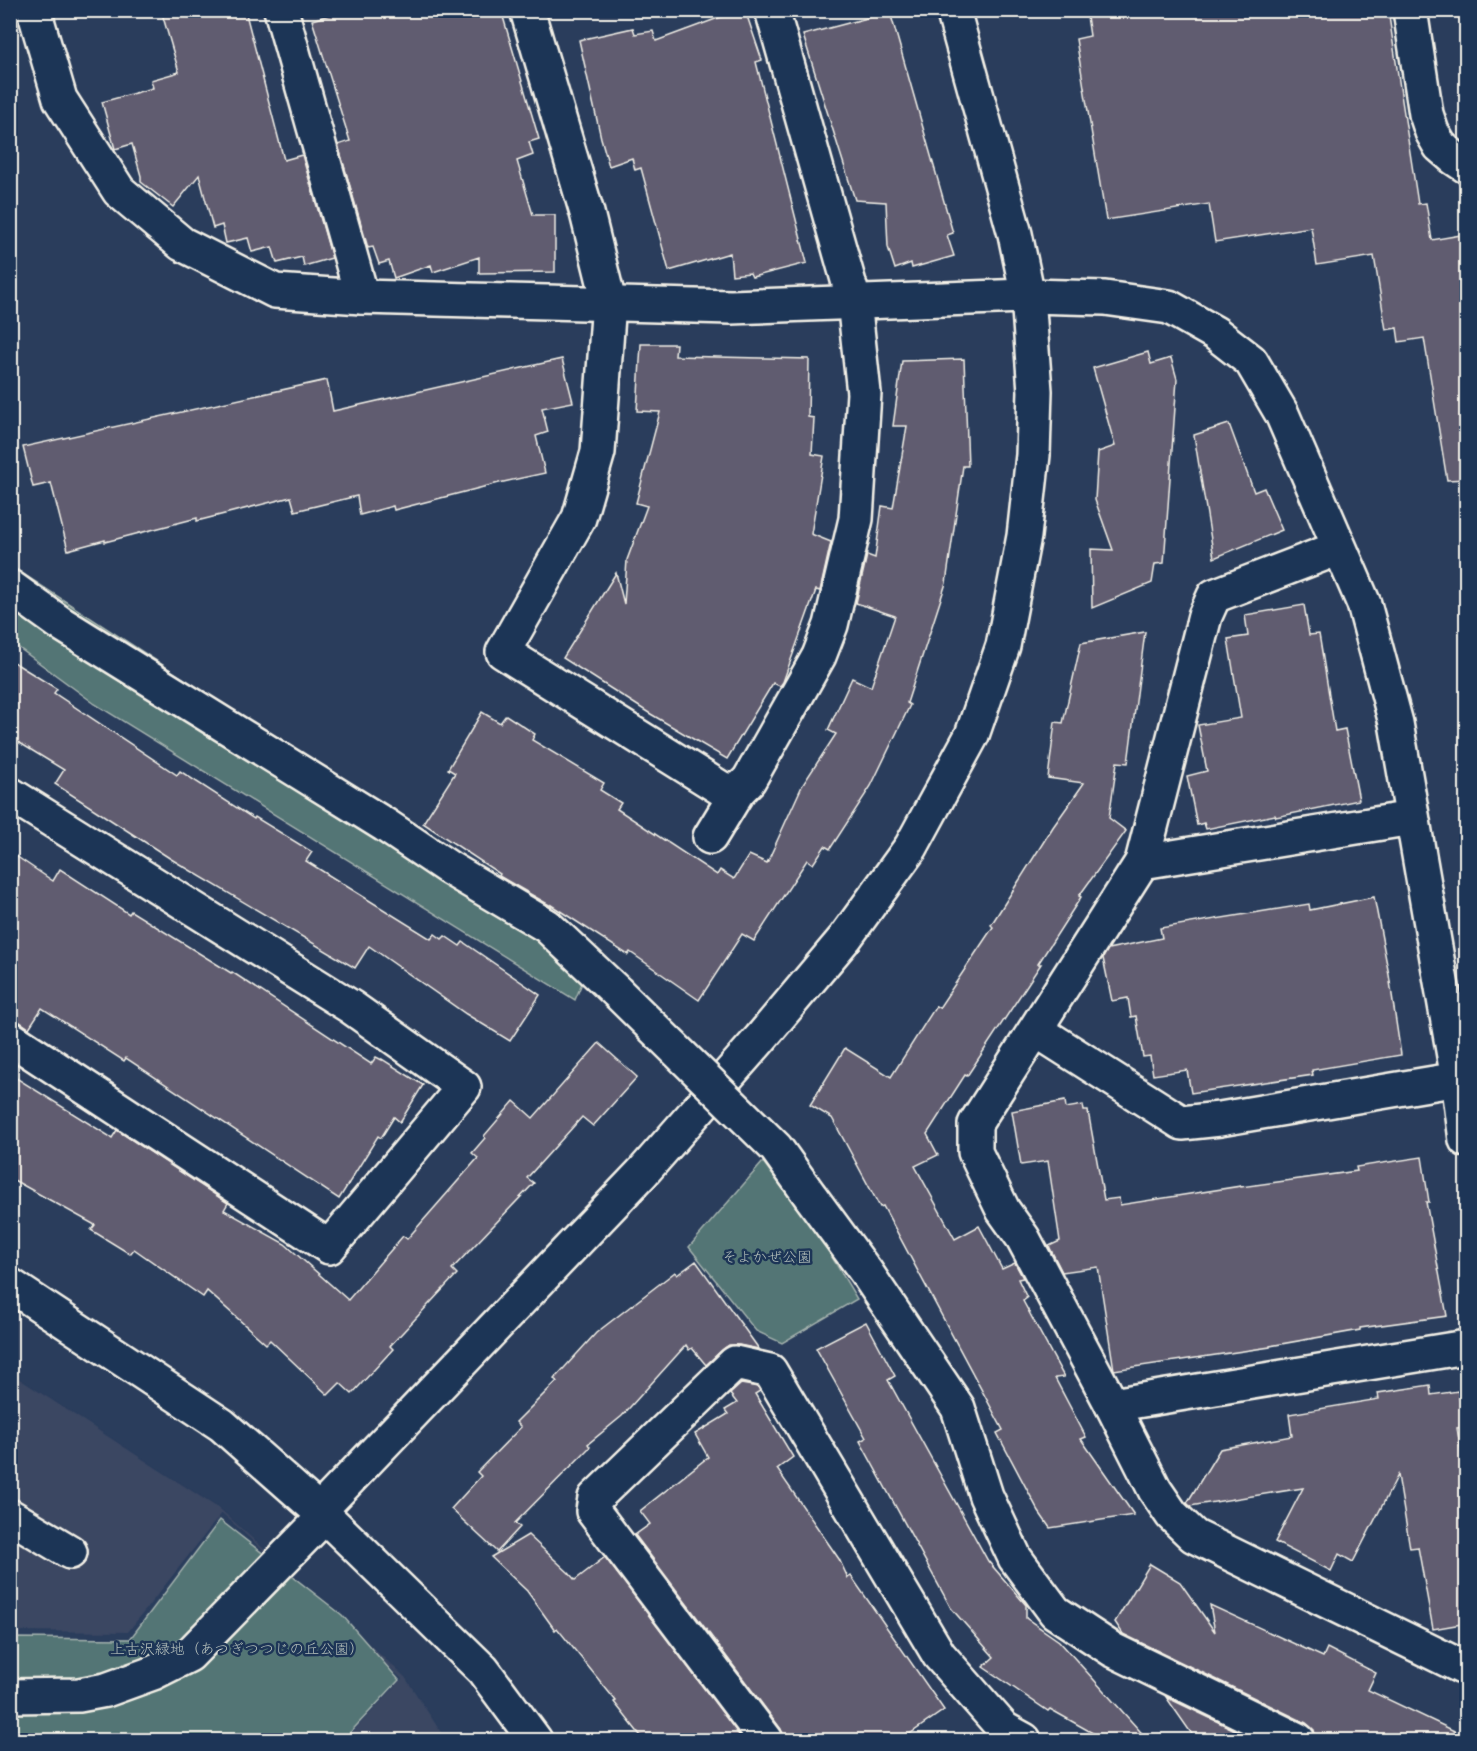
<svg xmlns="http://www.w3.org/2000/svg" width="1477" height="1751" font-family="'Balsamiq Sans','Klee One',sans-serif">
  <rect width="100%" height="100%" fill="#2a3d5c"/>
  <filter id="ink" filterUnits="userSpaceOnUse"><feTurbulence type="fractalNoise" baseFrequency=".0167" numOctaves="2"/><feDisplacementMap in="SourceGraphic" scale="12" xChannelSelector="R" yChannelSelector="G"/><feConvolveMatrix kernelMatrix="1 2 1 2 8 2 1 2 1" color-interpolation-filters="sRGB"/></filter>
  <g filter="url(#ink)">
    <polygon fill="#3a4662" points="10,1373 221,1510 405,1677 446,1740 345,1740 402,1679 222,1513 128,1632 11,1631"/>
    <g fill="#537474" stroke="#a4b2ae" stroke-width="1.5">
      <polygon points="11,566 379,806 537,931 582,983 575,1000 95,704 11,642"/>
      <polygon points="763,1162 823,1242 857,1299 782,1343 756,1331 689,1247"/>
      <polygon points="220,1520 342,1615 399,1680 343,1740 11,1740 11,1638 130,1639"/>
    </g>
    <g fill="#605b70" stroke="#f4f1e8" stroke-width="1.5">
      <polygon points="161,10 245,10 284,160 302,155 332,258 304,266 302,257 277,263 272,247 252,252 248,238 226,243 222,225 213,228 199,175 173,207 141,182 141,176 132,144 115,149 102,102 153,88 151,80 179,72"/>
      <polygon points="346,10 501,10 539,139 529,142 533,155 517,161 533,215 555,215 555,272 479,273 479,257 433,272 431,265 394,278 389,261 379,264 373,247 368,248 338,145 350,141 312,20"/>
      <polygon points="740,10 745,10 762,60 756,62 807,263 752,277 750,273 732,275 730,253 669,271 641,168 635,170 632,158 609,166 601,138 579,40 633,28 635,34 653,31 656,41"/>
      <polygon points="1086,10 1388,10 1418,204 1426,203 1432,240 1467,234 1467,479 1447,480 1424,338 1399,342 1397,328 1386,330 1374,256 1317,265 1311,227 1215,242 1209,204 1106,220 1076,39 1090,36"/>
      <polygon points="890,12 953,233 947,235 954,256 912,268 911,263 895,269 888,247 886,202 855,200 803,35"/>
      <polygon points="641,344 676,344 675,356 809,359 808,417 814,418 812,454 824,456 811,534 831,542 820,591 816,590 783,682 780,686 773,683 727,759 649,713 563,658 616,573 624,604 627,560 647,506 636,503 660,412 637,411"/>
      <polygon points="1148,352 1151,364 1171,358 1177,379 1164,563 1155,564 1152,583 1092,608 1091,549 1113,550 1095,500 1098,452 1115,446 1093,368"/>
      <polygon points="562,359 573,402 542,408 548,432 536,436 545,473 499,483 394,510 393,506 360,515 357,496 295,511 291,497 197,521 197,518 105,542 105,540 68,550 51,483 33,487 23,447 327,380 333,411"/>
      <polygon points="964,359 968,466 963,466 946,583 907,703 910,705 871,786 830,849 825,846 813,864 807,860 754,941 742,934 699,1000 630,952 628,955 551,905 551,906 499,876 500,874 423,823 455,773 448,769 482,712 500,723 506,715 535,734 532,740 604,783 600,790 621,803 617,809 717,875 720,870 734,879 749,855 767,863 802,786 836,734 828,730 852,678 871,687 895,616 856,603 867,555 875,558 882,506 893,508 907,426 893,426 902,361"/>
      <polygon points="1229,424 1254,492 1264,488 1282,530 1214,558 1194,435"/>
      <polygon points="1304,605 1309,635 1319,634 1335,731 1345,729 1359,800 1276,817 1275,815 1206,829 1204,823 1197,825 1187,776 1207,771 1198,725 1241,718 1228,639 1248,636 1245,615"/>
      <polygon points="1145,632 1128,763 1117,762 1109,818 1126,831 1079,896 1081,897 1038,964 1041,964 967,1076 965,1075 927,1134 938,1155 915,1166 955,1239 979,1226 1002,1269 1015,1263 1023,1278 1018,1279 1027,1298 1023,1301 1064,1377 1055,1378 1086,1437 1081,1439 1134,1515 1050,1528 1039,1512 997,1433 1003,1430 883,1206 880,1207 832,1118 810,1105 845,1048 891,1077 936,1006 939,1008 993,927 991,925 1053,827 1084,783 1048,778 1055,722 1063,723 1081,643"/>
      <polygon points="10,660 57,689 54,693 177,775 180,771 254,819 255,817 312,852 306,861 431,939 435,934 442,939 445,936 460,946 463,942 540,995 510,1041 466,1014 369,946 355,968 171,859 55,784 64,770 10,737"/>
      <polygon points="10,852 53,881 60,869 129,914 131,911 231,973 232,972 371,1064 376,1057 382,1060 382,1059 423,1085 400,1122 394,1117 381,1138 378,1136 339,1199 126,1058 124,1061 42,1008 29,1028 20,1022 10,1019"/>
      <polygon points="1374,897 1389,975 1401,1055 1312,1070 1313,1075 1191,1093 1187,1070 1153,1075 1150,1056 1143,1057 1136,1016 1131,1017 1128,998 1112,1001 1103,958 1108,949 1162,938 1160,928 1309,904 1310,910"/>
      <polygon points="599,1043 637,1077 593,1126 582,1117 527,1178 534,1183 452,1269 457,1274 390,1346 393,1349 352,1394 340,1383 328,1395 270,1340 266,1344 207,1291 203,1297 134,1249 130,1254 91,1230 95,1225 10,1178 10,1074 112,1138 117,1130 228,1203 224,1210 285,1244 348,1300 403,1236 407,1239 478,1158 472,1153 485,1138 484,1136 514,1101 533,1118"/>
      <polygon points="1065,1101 1066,1108 1083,1105 1084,1111 1088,1111 1104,1200 1119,1198 1120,1205 1241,1186 1241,1187 1357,1171 1356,1167 1422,1157 1429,1202 1426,1202 1447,1316 1360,1328 1360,1330 1270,1346 1270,1347 1114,1370 1098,1267 1062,1272 1049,1246 1060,1241 1048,1161 1021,1165 1012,1111"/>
      <polygon points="696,1261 759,1349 739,1345 729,1345 722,1350 706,1365 692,1348 689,1350 686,1345 622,1416 588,1444 590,1447 515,1523 520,1527 497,1552 451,1509 481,1476 477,1472 521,1427 516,1422 557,1381 554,1379 596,1333 675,1272 677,1275"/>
      <polygon points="866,1322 895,1376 888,1380 988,1561 1026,1605 1026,1618 1059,1641 1148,1740 1105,1740 1050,1709 1048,1711 983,1667 994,1657 951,1608 860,1441 866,1438 816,1348"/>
      <polygon points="741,1384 758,1387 760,1391 755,1394 793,1457 777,1469 839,1559 848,1578 851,1576 944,1710 901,1740 784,1740 781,1729 635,1535 650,1524 640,1511 708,1457 695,1434 728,1414 725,1410 737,1403 730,1394"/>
      <polygon points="1430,1385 1431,1395 1458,1391 1464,1427 1457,1428 1467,1486 1467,1623 1433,1629 1418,1547 1410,1548 1398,1475 1353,1562 1339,1554 1331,1571 1275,1542 1303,1488 1190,1506 1187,1503 1220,1449 1292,1436 1289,1414 1379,1399 1378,1393"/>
      <polygon points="528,1535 569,1573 575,1580 605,1557 743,1740 644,1740 614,1702 616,1701 557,1628 555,1630 527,1591 491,1557"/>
      <polygon points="1150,1564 1180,1582 1215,1632 1210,1605 1323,1657 1327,1648 1376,1673 1368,1690 1467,1737 1467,1740 1316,1740 1314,1730 1306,1723 1123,1634 1115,1622"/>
      <polygon points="1166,1697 1256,1740 1196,1740"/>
    </g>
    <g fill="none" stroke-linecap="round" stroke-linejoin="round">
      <g stroke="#f4f1e8" stroke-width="38">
        <g id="minor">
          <polyline points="34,10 60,99 119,191 182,244 275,291 362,297 731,307 1028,296 1105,298 1169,307 1215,333 1251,361 1282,414 1364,604 1396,723 1458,1079 1466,1140"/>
          <polyline points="281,10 362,297"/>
          <polyline points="527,10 587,213 609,302 598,452 579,518 503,652 722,789 738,791 749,780 819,656 831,625 856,519 864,393 854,301 772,10"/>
          <polyline points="1410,10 1426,114 1432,132 1440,146 1454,158 1466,166"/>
          <polyline points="1339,548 1214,596 1205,616 1142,862 975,1124 975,1152 1003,1210 1023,1238 1112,1405 1155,1490 1172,1515 1194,1536 1466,1669"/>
          <polyline points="10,587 60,623 385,825 449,868 547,926 617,992"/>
          <polyline points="10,794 351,1007 464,1087 329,1247 10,1038"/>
          <polyline points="710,837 738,791"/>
          <polyline points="1142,862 1412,818"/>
          <polyline points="1036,1030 1182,1123 1220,1119 1458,1079"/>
          <polyline points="811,1197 866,1272 958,1408 986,1496 1015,1558 1055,1612 1113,1650 1298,1740"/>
          <polyline points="10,1285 222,1425 325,1516 483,1670 535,1740"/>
          <polyline points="1112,1405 1466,1347"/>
          <polyline points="319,1511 642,1173 760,1039 845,938 911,847 972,735 1003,646 1024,536 1033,455 1035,391 1028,296 1015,234 953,10"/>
          <polyline points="10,1516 70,1552"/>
          <polyline points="10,1696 79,1695 106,1690 153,1673 189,1655 325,1516"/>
          <polyline points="766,1740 593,1511 595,1498 735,1363 770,1371 939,1655 1004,1729 1024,1740"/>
        </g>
      </g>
      <use href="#minor" stroke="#1d3557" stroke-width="33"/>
      <g stroke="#f4f1e8" stroke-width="38" stroke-linecap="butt">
        <polyline id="minor-bridge" points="617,992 776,1148 811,1197"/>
      </g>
      <use href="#minor-bridge" stroke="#1d3557" stroke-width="33"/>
    </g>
  </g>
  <g text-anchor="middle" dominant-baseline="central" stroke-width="5" stroke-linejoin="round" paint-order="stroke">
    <g font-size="15" fill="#b4bfba" stroke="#1d3557">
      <text x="767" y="1257">そよかぜ公園</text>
      <text x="237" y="1649">上古沢緑地（あつぎつつじの丘公園）</text>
    </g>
  </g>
  <rect width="1477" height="1751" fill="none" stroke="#1d3557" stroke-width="36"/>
  <rect x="18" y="18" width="1441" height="1715" fill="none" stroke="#f4f1e8" stroke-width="2" filter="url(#ink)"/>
</svg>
